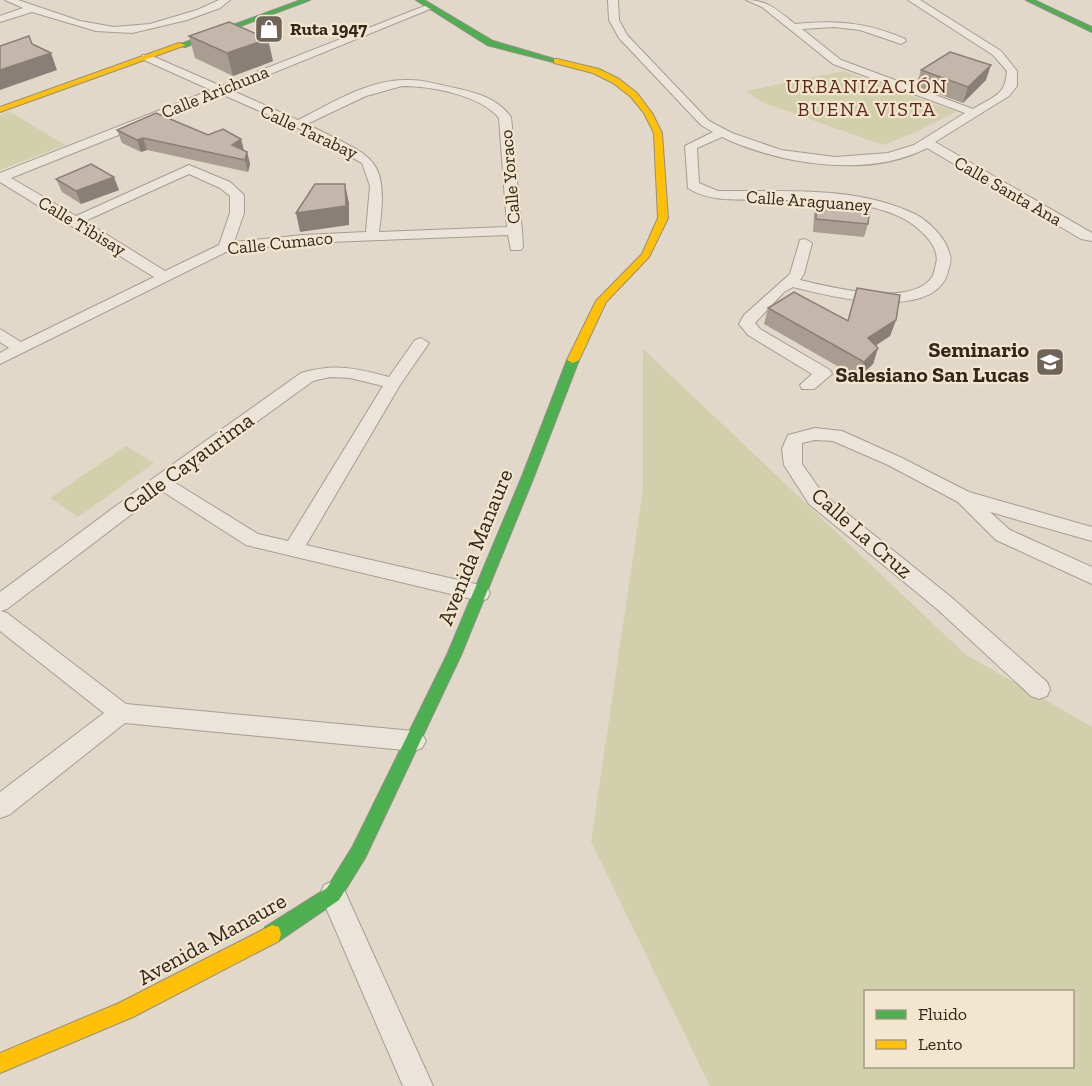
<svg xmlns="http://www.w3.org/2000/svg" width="1092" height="1086" font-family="'Zilla Slab',serif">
  <rect width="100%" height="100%" fill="#e1d8c9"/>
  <g fill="#d2d0ac" fill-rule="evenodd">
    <polygon points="844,71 956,112 914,133 883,145 764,103 745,91"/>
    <polygon points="9,111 65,145 0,170 0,115"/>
    <path d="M643 349 965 654 1092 727V1086H710L591 842 643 489ZM866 992H1072V1066H866Z"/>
    <polygon points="126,446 154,463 78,517 50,498"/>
  </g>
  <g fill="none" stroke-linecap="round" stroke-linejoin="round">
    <g stroke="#a69d93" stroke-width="2">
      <g id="street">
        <polygon points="5,0 18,0 80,21 114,27 150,24 197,10 219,0 230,0 220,8 187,20 132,33 96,31 32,12 0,22 0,16 23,8"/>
        <path d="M608 0H618L619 20 627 35 709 121 732 133 781 150 835 157 888 153 914 145 965 113 833 64 762 7 746 0C768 0 778 11 795 24 834 20 868 22 905 39L906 41 901 44 860 30 834 27 802 29 841 60 973 109C993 96 1005 97 1007 71L993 55 908 0H920L1001 51 1017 71V86L1009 96 935 142 1092 233V241L1081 239 927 148C868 179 779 164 722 137L697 148 699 183 718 191C782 192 855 185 915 214 930 222 946 238 950 255 952 261 949 266 948 272 934 323 828 296 793 287L784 292 755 323 760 329 830 370 832 374 814 389H802L800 385 812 374 748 335 739 324 744 315 790 274 800 240 805 239 812 243 804 274 800 280C829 287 912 308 932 277 934 274 935 268 936 264 940 249 926 235 915 226 878 197 805 200 759 200 735 199 709 202 688 188L685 146 713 132 701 125 619 38 609 20Z"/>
        <path d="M427 5 435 7 231 90 298 120C332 103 370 78 410 80 425 80 440 85 455 88 477 93 497 98 511 117L522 231 523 247 521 250H511L508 235 303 243 228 251 0 364V353L9 348 0 342V329L21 342 154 277 0 182V173L211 90 142 59V55H150L221 86ZM402 86C431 86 480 95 499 118L507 227 379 232C390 152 371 158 307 124L366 96ZM221 94 294 126 362 163 370 186 366 232 303 235 234 242 244 213V195L230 182 189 165 76 216 11 178ZM189 174 220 188 230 196V213L219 245 165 271 85 221Z"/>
        <path d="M421 338 429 343 400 385 306 545 480 585 487 587 490 593 487 599 480 601 246 545 162 491 7 609 1 611 7 613 126 704 414 731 422 734 426 741 422 748 414 751 125 723 9 815 0 818V792L104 713 0 631V592L155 477 301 373C336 363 355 368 389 377L415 340ZM330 377 350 378 383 386 288 541 258 534 174 482 313 381Z"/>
        <polygon points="815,428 842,431 900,457 969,492 1092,527 1092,541 990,512 1010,530 1092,567 1092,584 996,540 958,502 888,465 833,441 815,440 802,443 802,464 823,494 951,597 1047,682 1050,689 1047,696 1039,699 1031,696 937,609 809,504 784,465 782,449 788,435"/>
        <polygon points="333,881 342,885 433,1086 403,1086 320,894 324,885"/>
      </g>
    </g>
    <g stroke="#968d83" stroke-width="2">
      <g id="fast">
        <polygon points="301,0 310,0 185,47 178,45"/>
        <polygon points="416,0 424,0 493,41 561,61 557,63 487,45"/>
        <polygon points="1026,0 1034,0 1092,27 1092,32"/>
        <polygon points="573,357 579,360 533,479 461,655 365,858 339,900 279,941 272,943 265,941 263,934 265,927 327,888 353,846 447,655 521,479 567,360"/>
      </g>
    </g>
    <g stroke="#968d83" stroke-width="2">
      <g id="slow">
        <polygon points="179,43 186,45 0,112 0,107"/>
        <polygon points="557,59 599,69 619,79 637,93 652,113 662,133 668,218 649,257 606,302 579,360 573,363 567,360 596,301 642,254 658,218 654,133 644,113 631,97 613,83 593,73 554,63 554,59"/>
        <polygon points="272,925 279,927 281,934 279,941 133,1017 0,1073 0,1053 119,1003"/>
      </g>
    </g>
    <use href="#street" fill="#eae4db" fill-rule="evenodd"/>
    <use href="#fast" fill="#4caf50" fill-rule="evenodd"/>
    <use href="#slow" fill="#ffc107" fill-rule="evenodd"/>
  </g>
  <g fill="#a99d92">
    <polygon points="189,36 273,61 233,76 195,58"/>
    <polygon points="921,70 986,80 963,103 916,86"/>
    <polygon points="117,130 208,135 241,139 244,150 247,152 250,164 248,172 147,150 141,152 122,143"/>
    <polygon points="56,179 119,190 81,204 62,192"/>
    <polygon points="817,201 868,224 864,237 813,232 814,214"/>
    <polygon points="857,288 896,320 890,336 876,345 878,348 873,364 858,378 764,324 768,308 848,321"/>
  </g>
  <g fill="#897f77">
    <polygon points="268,39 273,61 233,76 227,53"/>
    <polygon points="51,53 57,70 0,90 0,70"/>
    <polygon points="991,65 986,80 963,103 968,87"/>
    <polygon points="143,138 147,150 141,152 137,140"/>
    <polygon points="241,139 244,152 232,145"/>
    <polygon points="247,152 250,164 248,172 245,160"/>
    <polygon points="114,177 119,190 81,204 76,191"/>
    <polygon points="345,184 349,203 349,225 300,232 296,213"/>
    <polygon points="896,320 890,336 863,354 868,338"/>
    <polygon points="878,348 873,364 858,378 864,362"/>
  </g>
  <g fill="#c4b6aa" stroke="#897f77" stroke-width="1.5">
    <polygon points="229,22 268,39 227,53 189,36"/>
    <polygon points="29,36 32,44 51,53 0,70 0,46"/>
    <polygon points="950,52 991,65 968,87 921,70"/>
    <polygon points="156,113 208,135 223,129 241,139 232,145 247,152 245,160 143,138 137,140 117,130"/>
    <polygon points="91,164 114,177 76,191 56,179"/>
    <polygon points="315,184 345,184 346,206 296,213"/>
    <polygon points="817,201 870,206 868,224 816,219"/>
    <polygon points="857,288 900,295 896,320 868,338 878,348 864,362 768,308 794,292 848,321"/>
  </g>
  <defs>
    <g id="shop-square" transform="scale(1.5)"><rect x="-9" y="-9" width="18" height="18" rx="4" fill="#706459" stroke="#f3e6ce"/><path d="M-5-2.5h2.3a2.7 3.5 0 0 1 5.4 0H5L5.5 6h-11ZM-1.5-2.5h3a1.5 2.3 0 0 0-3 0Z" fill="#fff"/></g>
    <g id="university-square" transform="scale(1.5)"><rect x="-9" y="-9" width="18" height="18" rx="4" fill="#706459" stroke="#f3e6ce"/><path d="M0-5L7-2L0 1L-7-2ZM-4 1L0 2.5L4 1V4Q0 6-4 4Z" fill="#fff"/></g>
  </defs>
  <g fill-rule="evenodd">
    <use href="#shop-square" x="269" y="29"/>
    <use href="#university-square" x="1050" y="362"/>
  </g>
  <g text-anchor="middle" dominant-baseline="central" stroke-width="4.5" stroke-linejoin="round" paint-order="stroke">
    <g font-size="18" font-weight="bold" fill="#33261c" stroke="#f3e6ce" text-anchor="start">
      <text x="290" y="29">Ruta 1947</text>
    </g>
    <g font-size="18" fill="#33261c" stroke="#f3e6ce">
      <text transform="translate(215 92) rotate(-22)">Calle Arichuna</text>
      <text transform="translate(309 132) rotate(25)">Calle Tarabay</text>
      <text transform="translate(510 177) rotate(-95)">Calle Yoraco</text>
      <text transform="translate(1008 191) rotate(30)">Calle Santa Ana</text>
      <text transform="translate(809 201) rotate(4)">Calle Araguaney</text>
      <text transform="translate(82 226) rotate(31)">Calle Tibisay</text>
      <text transform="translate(280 243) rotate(-6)">Calle Cumaco</text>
    </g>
    <g font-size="20" letter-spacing="1.5" fill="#5e261e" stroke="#f3e6ce">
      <text x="867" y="86">URBANIZACIÓN<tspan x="867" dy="23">BUENA VISTA</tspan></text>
    </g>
    <g font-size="22" font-weight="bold" fill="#33261c" stroke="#f3e6ce" text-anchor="end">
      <text x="1029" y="349">Seminario<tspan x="1029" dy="25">Salesiano San Lucas</tspan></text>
    </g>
    <g font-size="22" fill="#33261c" stroke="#f3e6ce">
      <text transform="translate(188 463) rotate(-36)">Calle Cayaurima</text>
      <text transform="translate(862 533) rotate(41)">Calle La Cruz</text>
      <text transform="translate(475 547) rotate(-68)">Avenida Manaure</text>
      <text transform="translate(212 939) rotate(-29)">Avenida Manaure</text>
    </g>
  </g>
  <rect x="864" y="990" width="210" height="78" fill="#f3e6ce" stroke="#a69987" stroke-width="1.5"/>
  <rect x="876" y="1010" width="30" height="9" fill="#4caf50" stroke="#a69987" stroke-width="1.5"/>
  <text x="918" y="1020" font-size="18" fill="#33261c">Fluido</text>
  <rect x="876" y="1040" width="30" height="9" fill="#ffc107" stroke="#a69987" stroke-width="1.5"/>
  <text x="918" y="1050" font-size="18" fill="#33261c">Lento</text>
</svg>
